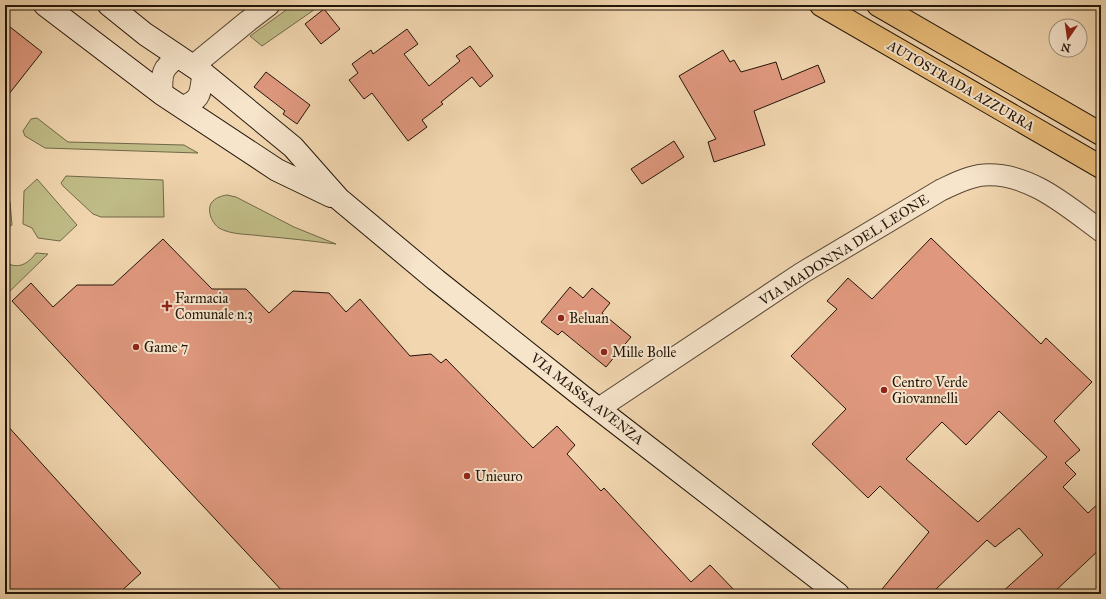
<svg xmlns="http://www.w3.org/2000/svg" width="1106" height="599" font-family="'IM FELL Great Primer',serif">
  <rect width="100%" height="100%" fill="#f1d6af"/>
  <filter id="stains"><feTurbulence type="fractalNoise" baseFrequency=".005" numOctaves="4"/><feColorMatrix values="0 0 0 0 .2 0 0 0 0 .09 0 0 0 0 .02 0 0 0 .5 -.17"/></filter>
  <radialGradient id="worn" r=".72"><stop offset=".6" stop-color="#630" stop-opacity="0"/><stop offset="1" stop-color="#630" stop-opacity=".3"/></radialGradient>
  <g fill="#c0bc87" stroke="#716848">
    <polygon points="293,5 321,5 262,46 250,36"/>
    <polygon points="37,118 68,142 184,145 198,153 45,148 25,136 23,131 31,119"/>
    <polygon points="66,176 163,180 164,217 101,217 93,214 63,186 61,183"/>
    <polygon points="37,179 77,225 60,241 38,238 32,228 23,224 24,191"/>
    <path d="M227 195 236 197 294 227 336 244C311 241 286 238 262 236 249 234 231 235 219 228 213 224 208 214 210 206 212 199 220 196 227 195Z"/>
    <polygon points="10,202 12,225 5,229 5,207"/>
    <path d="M36 253 48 254 5 296V262C18 270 28 264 36 253Z"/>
  </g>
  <g fill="#df987e" stroke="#221509" fill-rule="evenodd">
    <polygon points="324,9 340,29 321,44 305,24"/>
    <polygon points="5,23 42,52 5,99"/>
    <polygon points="407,29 418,44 404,54 429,86 460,61 456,56 470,46 493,76 480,87 472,77 441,102 443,104 422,120 427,127 408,141 372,93 364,99 349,80 358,73 352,64 371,50 373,54"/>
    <polygon points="723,50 730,62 734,60 741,72 776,62 782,80 818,65 825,82 754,111 765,145 714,162 708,142 716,139 679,76"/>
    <polygon points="266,72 310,105 297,124 283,114 285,111 254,87"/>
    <polygon points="674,141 684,157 642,184 631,169"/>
    <path d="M931 238 1041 344 1046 338 1092 382 1054 421 1080 450 1065 463 1076 474 1063 487 1088 513 1101 501V548L1052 594H1000L1043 555 1019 528 995 547 987 540 931 594H878L929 532 880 486 868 498 812 444 846 409 791 356 837 309 827 301 848 278 872 299ZM999 411 1047 457 978 522 906 459 942 422 966 445Z"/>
    <polygon points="163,239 212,289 246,289 269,313 293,291 329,293 346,312 360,299 410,356 431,354 441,363 446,359 533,448 557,426 575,445 567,454 601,491 604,488 691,582 710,565 738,594 285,594 12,301 31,283 53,307 77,285 113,285"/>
    <polygon points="570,287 583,298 592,288 610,303 602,313 631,337 606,367 562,331 558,335 541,322"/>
    <polygon points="5,423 141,573 118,594 5,594"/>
  </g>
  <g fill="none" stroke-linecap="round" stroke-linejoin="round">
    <g stroke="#564532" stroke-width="23">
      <g id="street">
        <polyline points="193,66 248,21 269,5"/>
        <path d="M162 94C161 74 162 67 179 57"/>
        <path d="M182 107C202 99 200 94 203 73"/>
        <path d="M598 409 802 273 941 190C954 184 969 176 984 175 1029 172 1067 206 1101 231"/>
      </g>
    </g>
    <g stroke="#221509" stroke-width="24">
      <g id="secondary">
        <polyline points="45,5 162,94 277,170 331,196"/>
        <polyline points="109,5 145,34 203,73 293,147 339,199 436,280 583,397 838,594"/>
      </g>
    </g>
    <g stroke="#221509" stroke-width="24">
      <g id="highway">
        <polyline points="821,5 1101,167"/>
        <polyline points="878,5 1101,134"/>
      </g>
    </g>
    <use href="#street" stroke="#f6e4cb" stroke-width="21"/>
    <use href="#secondary" stroke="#f6e4cb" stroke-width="22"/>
    <use href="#highway" stroke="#e8bb78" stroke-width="22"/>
  </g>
  <g fill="#8f2418" stroke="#f6e4cb" stroke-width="1.5">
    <path d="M165 300h4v4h4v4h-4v4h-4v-4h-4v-4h4z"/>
    <circle cx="561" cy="318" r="4"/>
    <circle cx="136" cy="347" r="4"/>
    <circle cx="604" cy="352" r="4"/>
    <circle cx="884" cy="390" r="4"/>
    <circle cx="467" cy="476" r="4"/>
  </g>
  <g text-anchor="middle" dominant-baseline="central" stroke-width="4" stroke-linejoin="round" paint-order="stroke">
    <g font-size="14" fill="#221509" stroke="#f6e4cb">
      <text transform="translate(961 86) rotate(30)">AUTOSTRADA AZZURRA</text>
      <text transform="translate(844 250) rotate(-32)">VIA MADONNA DEL LEONE</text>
      <text transform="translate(587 399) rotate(38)">VIA MASSA AVENZA</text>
    </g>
    <g font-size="14" fill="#221509" stroke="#f6e4cb" text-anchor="start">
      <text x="175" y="298">Farmacia<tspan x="175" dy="16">Comunale n.3</tspan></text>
      <text x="569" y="318">Beluan</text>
      <text x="144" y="347">Game 7</text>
      <text x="612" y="352">Mille Bolle</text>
      <text x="892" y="382">Centro Verde<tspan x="892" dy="16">Giovannelli</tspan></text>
      <text x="475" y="476">Unieuro</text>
    </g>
  </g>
  <rect width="1106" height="599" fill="none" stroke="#f1d6af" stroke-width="20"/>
  <rect x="6" y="6" width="1094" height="587" fill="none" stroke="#221509" stroke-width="2"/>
  <rect x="10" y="10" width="1086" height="579" fill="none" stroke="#221509"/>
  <g transform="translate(1068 38) rotate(193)"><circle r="19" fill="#f6e4cb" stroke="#a1917d"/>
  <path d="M0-3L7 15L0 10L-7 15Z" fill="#8f2418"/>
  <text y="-6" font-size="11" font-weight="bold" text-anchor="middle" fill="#221509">N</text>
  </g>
  <rect width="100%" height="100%" filter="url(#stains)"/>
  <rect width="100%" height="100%" fill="url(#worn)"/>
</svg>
